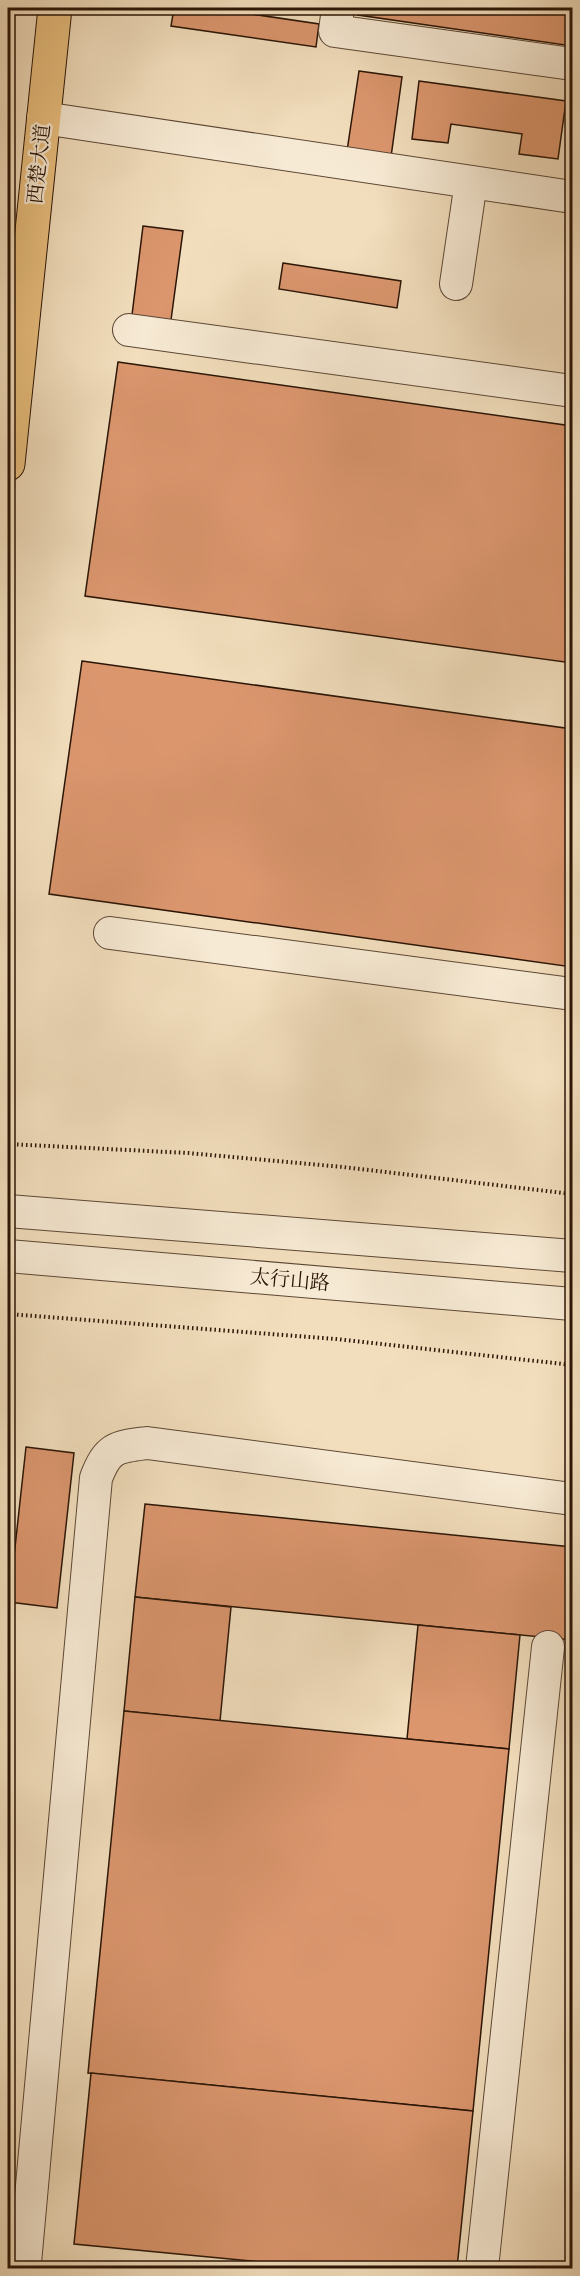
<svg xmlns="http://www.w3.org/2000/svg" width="580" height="2276" font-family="Cardo,'Noto Serif SC',serif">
  <rect width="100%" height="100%" fill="#f2debd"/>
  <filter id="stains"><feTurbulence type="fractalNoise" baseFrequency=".00333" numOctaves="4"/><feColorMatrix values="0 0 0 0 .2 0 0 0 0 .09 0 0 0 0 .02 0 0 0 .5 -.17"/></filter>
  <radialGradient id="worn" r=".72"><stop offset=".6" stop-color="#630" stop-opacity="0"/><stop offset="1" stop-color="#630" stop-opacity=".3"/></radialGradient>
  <g fill="#db966e" stroke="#2a1506" stroke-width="1.5">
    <polygon points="174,8 211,8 319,24 316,47 171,26"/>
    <polygon points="359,8 572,8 572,46 358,15"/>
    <polygon points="359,71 402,77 391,157 347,151"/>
    <polygon points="419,81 566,101 558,159 519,154 522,134 451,124 448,143 412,139"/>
    <polygon points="143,226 183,231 171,320 132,315"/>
    <polygon points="283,263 401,281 397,308 279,289"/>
    <polygon points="118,362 572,426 572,663 85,596"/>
    <polygon points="82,661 572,729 572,967 49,894"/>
    <polygon points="26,1447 74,1453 57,1608 9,1602"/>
    <polygon points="145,1504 572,1547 572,1640 135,1597"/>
    <polygon points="135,1597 231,1607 220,1721 124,1711"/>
    <polygon points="418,1625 520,1635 509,1749 407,1739"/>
    <polygon points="124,1711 509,1749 473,2111 88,2073"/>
    <polygon points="91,2073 473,2111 457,2268 322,2268 74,2244"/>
  </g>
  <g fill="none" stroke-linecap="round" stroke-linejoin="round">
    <g stroke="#5c4734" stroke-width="34">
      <g id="minor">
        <polyline points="338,8 335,31 572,64"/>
        <polyline points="43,118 572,197"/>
        <polyline points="456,284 471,182"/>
        <polyline points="129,330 572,391"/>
        <polyline points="110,933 572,994"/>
        <polyline points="8,1211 572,1256"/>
        <polyline points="8,1256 572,1304"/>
        <path d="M25 2263 96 1478C108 1447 116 1447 147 1443L572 1499"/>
        <polyline points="482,2268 548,1647"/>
      </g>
    </g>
    <g stroke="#2a1506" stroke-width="35">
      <polyline id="major" points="8,464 55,8"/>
    </g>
    <g stroke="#2a1506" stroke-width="4" stroke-dasharray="1.5 3" stroke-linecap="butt">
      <polyline points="8,1144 188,1153 343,1167 572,1194"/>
      <polyline points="8,1314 336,1339 572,1365"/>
    </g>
    <use href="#minor" stroke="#f7ead4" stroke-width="32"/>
    <use href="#major" stroke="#e9bf7e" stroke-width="33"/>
  </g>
  <g text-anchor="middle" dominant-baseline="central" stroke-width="4.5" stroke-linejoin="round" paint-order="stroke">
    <g font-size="20" fill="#2a1506" stroke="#f7ead4">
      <text transform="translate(39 164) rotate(-84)">西楚大道</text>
      <text transform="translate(290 1280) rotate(5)">太行山路</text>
    </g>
  </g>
  <rect width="580" height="2276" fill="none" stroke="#f2debd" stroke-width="30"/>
  <rect x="9" y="9" width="562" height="2258" fill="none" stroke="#2a1506" stroke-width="3"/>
  <rect x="15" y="15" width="550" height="2246" fill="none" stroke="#2a1506" stroke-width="1.5"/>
  <rect width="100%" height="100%" filter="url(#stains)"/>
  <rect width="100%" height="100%" fill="url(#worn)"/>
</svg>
